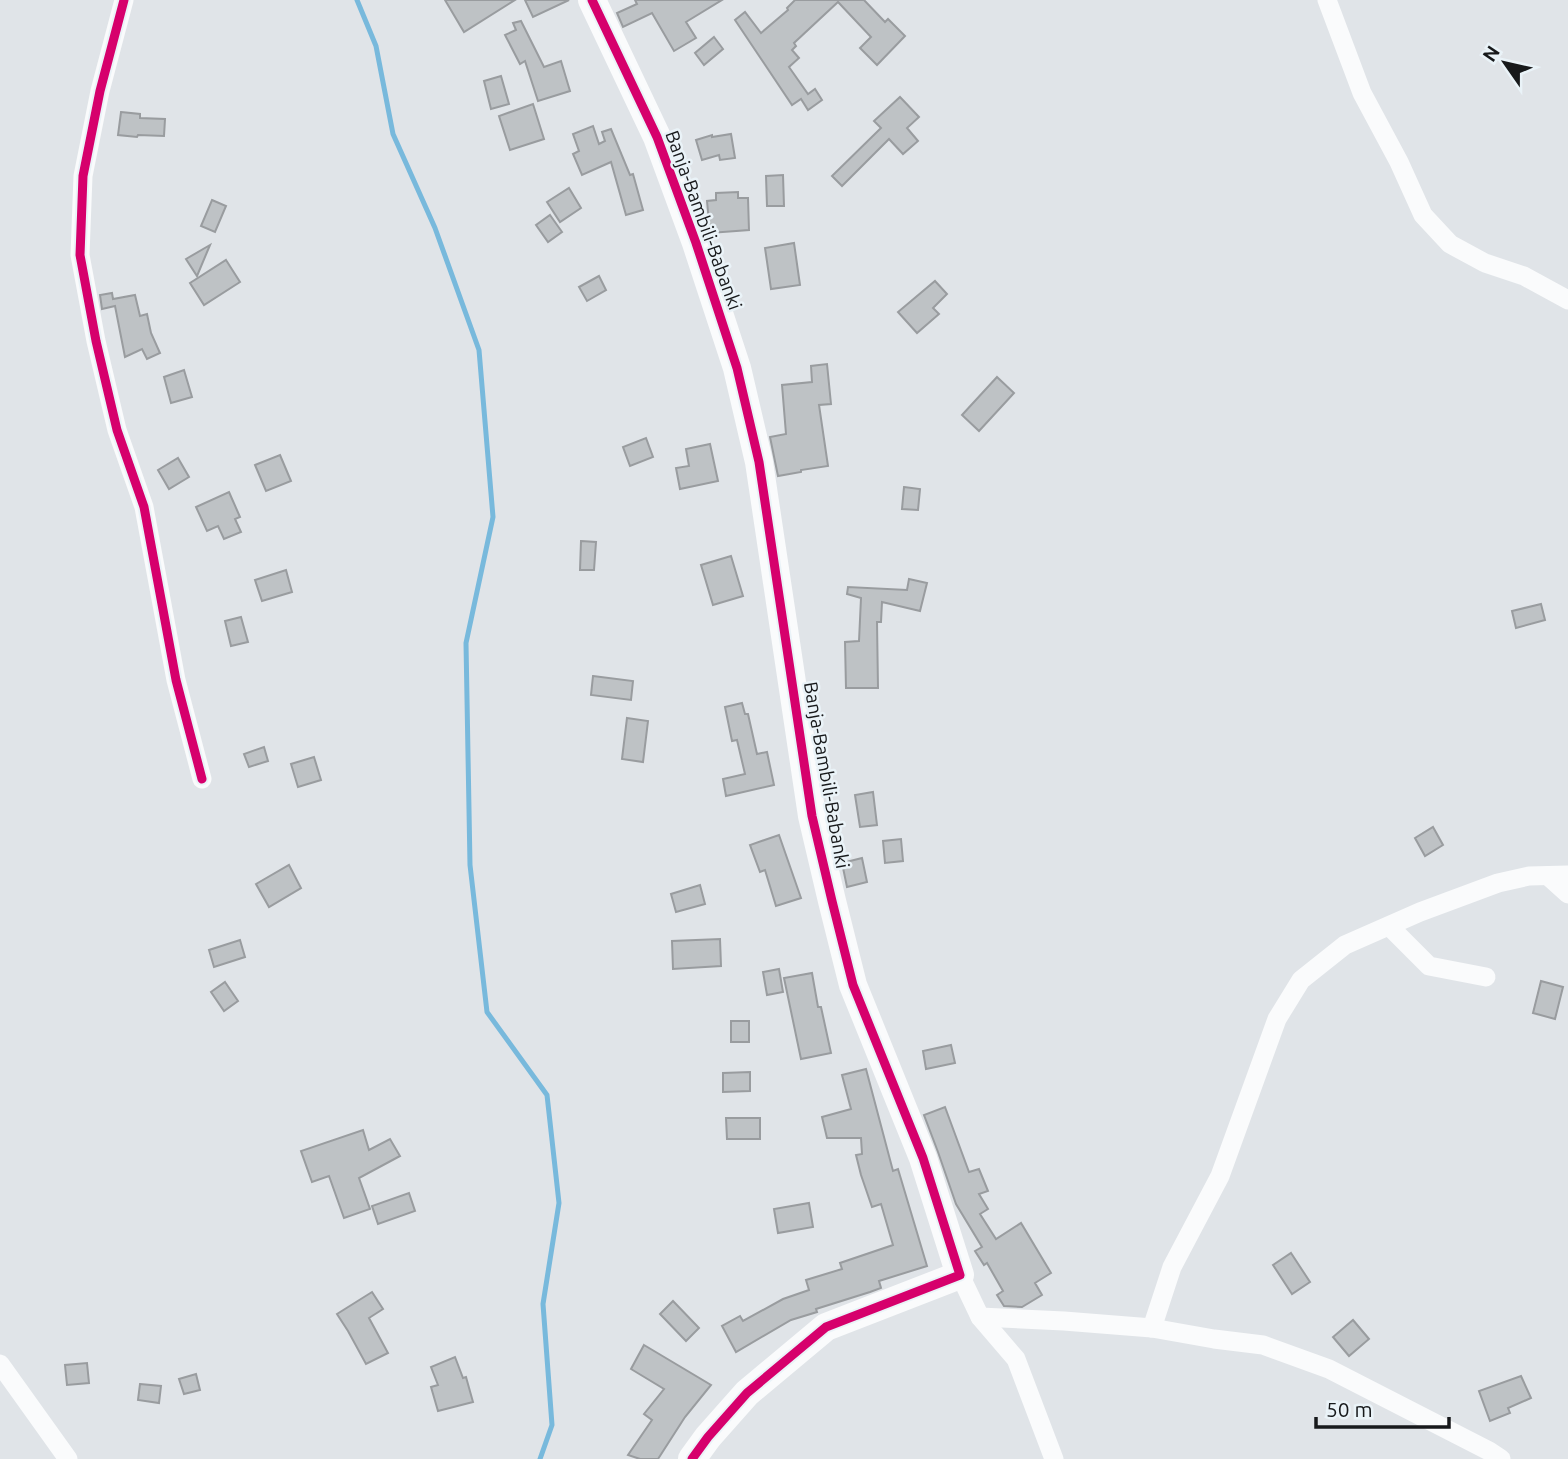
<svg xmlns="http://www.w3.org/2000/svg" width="1568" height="1459" font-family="Ubuntu,sans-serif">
  <rect width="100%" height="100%" fill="#e0e4e8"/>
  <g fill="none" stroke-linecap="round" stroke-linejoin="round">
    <polyline stroke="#78b9dc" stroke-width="5" points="357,0 376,46 393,134 435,228 479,350 493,517 466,643 470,865 487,1012 547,1095 559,1203 543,1304 552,1425 540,1459"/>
  </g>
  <g fill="#bec2c5" stroke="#999c9f" stroke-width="2">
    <polygon points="445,0 515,0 464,32"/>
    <polygon points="525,0 569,0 533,17"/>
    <polygon points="635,0 722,0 686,22 696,38 674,51 652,13 623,27 617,13 637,4"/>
    <polygon points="795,0 864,0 885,22 888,19 905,36 877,65 860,48 871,37 838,2 794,43 796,46 792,50 799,58 789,67 808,94 815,89 822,100 808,110 801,99 792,105 735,20 745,12 761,33 788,10 787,8"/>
    <polygon points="521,21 544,67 561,61 570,91 538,101 525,61 520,64 505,35 516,30 513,23"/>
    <polygon points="714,37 723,49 704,65 695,53"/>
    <polygon points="501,76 509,104 491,109 484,81"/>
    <polygon points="900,97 919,117 907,128 918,141 903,154 889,139 842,186 832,176 881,128 874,121"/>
    <polygon points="533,104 544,139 510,150 499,116"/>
    <polygon points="121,112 140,114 140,118 165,119 164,136 138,135 137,137 118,135"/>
    <polygon points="593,126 599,144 605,141 602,132 611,129 630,175 633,174 643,210 626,215 611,162 582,175 573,154 579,151 573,134"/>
    <polygon points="731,134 735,158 720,160 719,155 702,160 696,140 712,135 712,137"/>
    <polygon points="783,175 784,206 767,206 766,176"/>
    <polygon points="569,188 581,208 560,222 547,202"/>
    <polygon points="738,192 738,198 748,198 749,230 710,233 707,201 716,200 716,193"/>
    <polygon points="212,200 226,206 215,232 201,226"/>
    <polygon points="550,215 562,232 548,242 536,225"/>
    <polygon points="794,243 800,285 771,289 765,248"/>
    <polygon points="210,245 197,276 186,259"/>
    <polygon points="226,260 240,282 204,305 190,283"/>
    <polygon points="599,276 606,290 587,301 579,287"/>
    <polygon points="935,281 947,294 933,308 939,314 917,333 898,312"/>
    <polygon points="112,293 113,299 135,295 140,316 147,314 151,333 160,353 147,359 142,349 125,357 115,306 102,309 100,295"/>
    <polygon points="827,364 831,404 819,405 828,466 801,470 801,472 778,476 770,437 786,434 782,385 812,382 811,366"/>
    <polygon points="184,370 192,397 171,403 164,377"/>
    <polygon points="997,377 1014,393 979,431 962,415"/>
    <polygon points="646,438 653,457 630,466 623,447"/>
    <polygon points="710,444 718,481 680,489 676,468 689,466 686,449"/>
    <polygon points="280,455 291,481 266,491 255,465"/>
    <polygon points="178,458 189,477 169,489 158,470"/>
    <polygon points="904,487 920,489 918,510 902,509"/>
    <polygon points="229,492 240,517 235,519 241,532 224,539 218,526 207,531 196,507"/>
    <polygon points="581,541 596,542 594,570 580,570"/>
    <polygon points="731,556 743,596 713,605 701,565"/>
    <polygon points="286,570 292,592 262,601 255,580"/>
    <polygon points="909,579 927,583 920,611 882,602 881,622 877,622 878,688 846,688 845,642 859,641 861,598 847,594 848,587 907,590"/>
    <polygon points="1541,604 1545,620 1516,628 1512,611"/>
    <polygon points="241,617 248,642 231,646 225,621"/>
    <polygon points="593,676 633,681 631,700 591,695"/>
    <polygon points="742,703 745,714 748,714 757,754 767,752 774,785 726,796 723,779 745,774 737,740 732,741 725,707"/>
    <polygon points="627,718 648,721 643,762 622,759"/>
    <polygon points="264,747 268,761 249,767 244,754"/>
    <polygon points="314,757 321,780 298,787 291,764"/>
    <polygon points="873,792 877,825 860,827 855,795"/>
    <polygon points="1433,827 1443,845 1425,856 1415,838"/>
    <polygon points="779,835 801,898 776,906 765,870 760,872 750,845"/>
    <polygon points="901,839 903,861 885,863 883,841"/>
    <polygon points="862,858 867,882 847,887 842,863"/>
    <polygon points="289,865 301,888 269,907 256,884"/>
    <polygon points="700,885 705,904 676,912 671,894"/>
    <polygon points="720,939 721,966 673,969 672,941"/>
    <polygon points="240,940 245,957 214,967 209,950"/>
    <polygon points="779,969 783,992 767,995 763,972"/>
    <polygon points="812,973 818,1007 821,1007 831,1053 801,1059 784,978"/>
    <polygon points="1541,981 1563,987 1555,1019 1533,1013"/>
    <polygon points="225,982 238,1001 224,1011 211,992"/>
    <rect x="731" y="1021" width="18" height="21"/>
    <polygon points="951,1045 955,1063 926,1069 923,1051"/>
    <polygon points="866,1069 893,1171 898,1169 927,1266 879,1281 881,1288 870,1292 816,1309 817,1312 791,1320 736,1352 722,1326 740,1316 743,1321 783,1299 809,1290 806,1280 842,1269 840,1263 893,1245 881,1204 872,1207 861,1175 856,1155 862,1154 861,1138 827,1138 822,1117 851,1109 842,1075"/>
    <polygon points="750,1072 750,1091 723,1092 723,1073"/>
    <polygon points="945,1107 969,1172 979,1169 988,1191 979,1194 988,1209 980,1214 996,1239 1021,1223 1051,1273 1035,1283 1042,1295 1022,1307 1004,1306 997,1295 1003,1291 987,1263 984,1265 975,1251 982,1247 956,1204 938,1152 924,1115"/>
    <polygon points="726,1118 760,1118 760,1139 727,1139"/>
    <polygon points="363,1130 369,1150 390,1139 400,1156 359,1178 370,1209 344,1218 329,1176 312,1182 301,1151"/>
    <polygon points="409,1193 415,1211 378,1224 372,1206"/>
    <polygon points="809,1203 813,1227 778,1233 774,1209"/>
    <polygon points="1291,1253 1310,1282 1292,1294 1273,1265"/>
    <polygon points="372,1292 383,1309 369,1318 388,1353 366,1364 348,1331 337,1314"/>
    <polygon points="673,1301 699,1328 686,1341 660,1314"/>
    <polygon points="1353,1320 1369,1339 1349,1356 1333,1337"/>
    <polygon points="644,1345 711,1385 685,1417 658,1459 640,1459 628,1455 652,1420 644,1414 664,1389 631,1369"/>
    <polygon points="455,1357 463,1378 466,1377 473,1402 438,1411 431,1387 438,1385 431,1367"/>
    <polygon points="87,1363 89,1383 67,1385 65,1365"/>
    <polygon points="196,1374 200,1390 184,1394 179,1379"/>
    <polygon points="1521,1376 1531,1398 1508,1408 1510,1413 1490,1421 1479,1391"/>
    <polygon points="140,1384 161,1386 159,1403 138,1400"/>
  </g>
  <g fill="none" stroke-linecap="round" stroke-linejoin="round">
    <g stroke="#fafbfc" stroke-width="19">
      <polyline points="124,0 100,91 83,176 80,255 96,341 117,430 144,507 176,680 202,779"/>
      <polyline points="1327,0 1362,93 1399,162 1423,215 1450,244 1485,263 1524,276 1568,300"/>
      <polyline points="1548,876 1568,894"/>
      <polyline points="1389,926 1429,966 1486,977"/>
      <polyline points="960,1275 980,1317 1016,1359 1054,1459"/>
      <polyline points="980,1317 1064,1321 1152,1328 1214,1339 1263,1345 1329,1369 1489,1451 1501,1459"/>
      <polyline points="1152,1328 1172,1267 1220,1176 1277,1019 1301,980 1345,945 1420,912 1498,883 1529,876 1568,875"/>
      <polyline points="0,1364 68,1459"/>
    </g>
    <polyline stroke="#fafbfc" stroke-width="28" points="592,0 657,137 696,243 737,368 759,462 812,816 832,901 853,985 923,1158 960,1275 826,1327 747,1393 708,1437 692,1459"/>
    <g stroke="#eaf3f8" stroke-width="13">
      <g id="cycleway">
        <polyline points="124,0 100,91 83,176 80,255 96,341 117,430 144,507 176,680 202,779"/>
        <polyline points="592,0 657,137 696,243 737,368 759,462 812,816 832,901 853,985 923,1158 960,1275 826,1327 747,1393 708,1437 692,1459"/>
      </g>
    </g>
    <use href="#cycleway" stroke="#d6006c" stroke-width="9"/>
  </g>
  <g text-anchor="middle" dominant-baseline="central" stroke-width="5" stroke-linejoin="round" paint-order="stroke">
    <g font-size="19" fill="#17191b" stroke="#eaf3f8">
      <text transform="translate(704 220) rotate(70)">Banja-Bambili-Babanki</text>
      <text transform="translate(827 775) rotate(80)">Banja-Bambili-Babanki</text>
    </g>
  </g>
  <g transform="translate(1505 63) rotate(304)" stroke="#eaf3f8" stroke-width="5" paint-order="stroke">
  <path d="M0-5L12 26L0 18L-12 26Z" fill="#17191b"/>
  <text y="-10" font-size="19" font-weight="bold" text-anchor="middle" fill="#17191b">N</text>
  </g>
  <path d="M1316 1417v10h133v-10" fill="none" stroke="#17191b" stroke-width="3.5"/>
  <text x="1326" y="1417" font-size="21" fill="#17191b" stroke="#eaf3f8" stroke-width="5" paint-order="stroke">50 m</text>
</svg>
